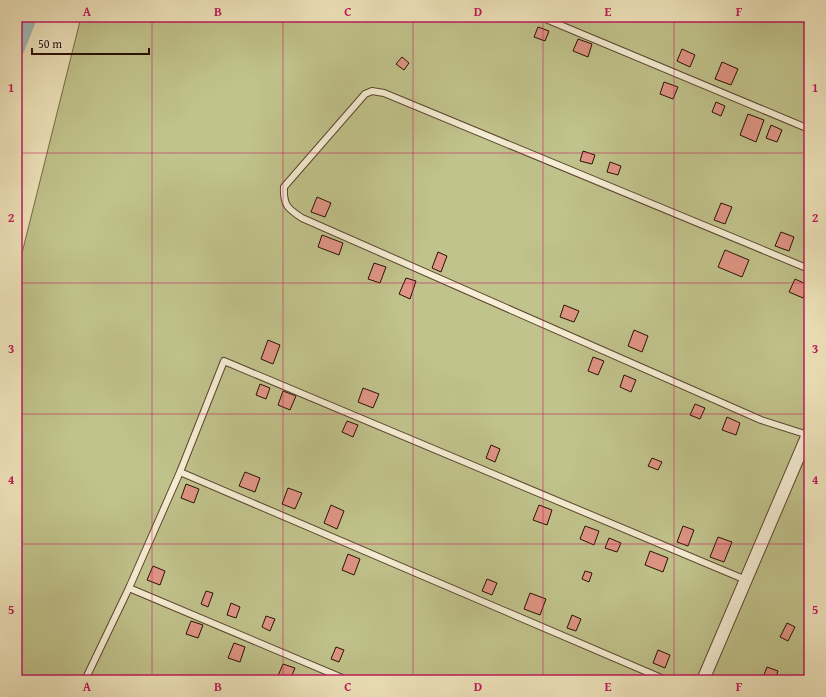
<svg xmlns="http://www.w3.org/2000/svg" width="826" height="697" font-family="'Gentium Book Plus',serif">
  <rect width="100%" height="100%" fill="#f1e6be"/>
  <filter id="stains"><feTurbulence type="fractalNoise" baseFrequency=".005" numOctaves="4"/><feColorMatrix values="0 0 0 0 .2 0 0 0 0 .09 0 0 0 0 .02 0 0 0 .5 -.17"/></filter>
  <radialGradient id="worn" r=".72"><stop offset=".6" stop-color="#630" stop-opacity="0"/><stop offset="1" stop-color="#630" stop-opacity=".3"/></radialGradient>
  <polygon fill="#c1c38c" stroke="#766a47" points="81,17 809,17 809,680 17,680 17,273"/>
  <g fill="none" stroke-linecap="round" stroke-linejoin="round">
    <polyline stroke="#a1bcbd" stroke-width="16" points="17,48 29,17"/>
  </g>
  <g fill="#df9585" stroke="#2a1002">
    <polygon points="538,27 549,31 545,41 534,37"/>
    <polygon points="578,39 592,44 588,57 573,51"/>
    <polygon points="682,49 695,55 690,67 677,61"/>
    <polygon points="402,57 409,63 404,70 396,64"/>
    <polygon points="722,62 738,69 731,85 715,79"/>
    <polygon points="664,82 678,87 673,99 660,94"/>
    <polygon points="716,102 725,106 721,116 712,112"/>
    <polygon points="748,114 764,120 756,142 740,135"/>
    <polygon points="771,125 782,130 777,142 766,138"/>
    <polygon points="583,151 595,155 592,164 580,161"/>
    <polygon points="610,162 621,166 618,175 607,172"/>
    <polygon points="317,197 331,203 325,217 311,212"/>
    <polygon points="721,203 732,207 725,224 714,220"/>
    <polygon points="781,232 794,237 789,251 775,246"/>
    <polygon points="322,235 343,243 339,255 318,247"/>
    <polygon points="725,250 749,260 742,277 718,267"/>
    <polygon points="438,252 447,256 441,272 432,268"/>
    <polygon points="374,263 386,267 380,283 368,279"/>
    <polygon points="406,278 416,281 410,299 399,294"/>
    <polygon points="795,279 808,285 803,298 789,292"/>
    <polygon points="564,305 579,311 574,322 560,317"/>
    <polygon points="634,330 648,336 642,352 628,346"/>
    <polygon points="268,340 280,345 273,364 261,359"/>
    <polygon points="593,357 604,361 598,375 588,371"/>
    <polygon points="624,375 636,380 631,392 620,387"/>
    <polygon points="260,384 270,388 266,399 256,395"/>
    <polygon points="363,388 379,394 373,408 358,402"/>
    <polygon points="283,391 296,396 290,410 278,405"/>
    <polygon points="695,404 705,408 700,419 690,415"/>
    <polygon points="727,417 740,423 736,435 722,430"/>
    <polygon points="347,421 358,425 353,437 342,432"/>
    <polygon points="491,445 500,449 495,462 486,458"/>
    <polygon points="652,458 662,462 658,470 648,466"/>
    <polygon points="245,472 260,478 255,492 239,486"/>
    <polygon points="186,484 199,489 194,503 181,498"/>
    <polygon points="288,488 302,493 295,509 282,504"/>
    <polygon points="331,505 344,511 337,529 324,523"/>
    <polygon points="539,505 552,510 547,525 533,520"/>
    <polygon points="585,526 599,531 594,545 580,539"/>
    <polygon points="683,526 694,530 688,546 677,542"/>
    <polygon points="718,537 732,542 724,562 710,557"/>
    <polygon points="609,538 621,543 617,552 605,548"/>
    <polygon points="650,551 668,558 663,572 645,565"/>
    <polygon points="348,554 360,559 354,575 342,570"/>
    <polygon points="153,566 165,571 160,585 147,580"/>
    <polygon points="585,571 592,573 589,582 582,579"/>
    <polygon points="487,579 497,583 492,595 482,591"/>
    <polygon points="206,591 213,593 208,607 201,604"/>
    <polygon points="530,593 546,599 540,615 524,609"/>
    <polygon points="231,603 240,607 236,618 227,615"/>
    <polygon points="572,615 581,619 576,631 567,628"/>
    <polygon points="266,616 275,619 270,631 262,627"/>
    <polygon points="191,621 203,625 198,638 186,634"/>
    <polygon points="787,623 795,627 788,641 780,637"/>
    <polygon points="234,643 245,647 240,662 228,658"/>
    <polygon points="336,647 344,650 339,662 331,659"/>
    <polygon points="658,650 670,655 665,668 653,663"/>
    <polygon points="283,664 295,668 290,680 281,680 277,678"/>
    <polygon points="767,667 778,671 775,679 764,675"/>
  </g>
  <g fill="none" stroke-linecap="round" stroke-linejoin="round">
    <g stroke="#5c4631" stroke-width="8">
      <g id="service">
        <polyline points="541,17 809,129"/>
        <path d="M808 435 761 420 302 218C288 209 283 205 284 187L365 94 372 91 384 93 809 269"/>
        <polyline points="180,472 666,680"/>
        <polyline points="129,588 347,680"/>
        <polyline points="85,680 129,588 180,472 224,361 746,580"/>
      </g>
    </g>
    <g stroke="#5c4631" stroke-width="14">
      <polyline id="minor" points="703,680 809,432"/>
    </g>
    <use href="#service" stroke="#f6efd5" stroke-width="6"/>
    <use href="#minor" stroke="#f6efd5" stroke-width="12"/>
  </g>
  <path fill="none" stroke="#c2185b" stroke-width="1" stroke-opacity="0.55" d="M152 17V680M283 17V680M413 17V680M543 17V680M674 17V680M17 153H809M17 283H809M17 414H809M17 544H809"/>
  <rect width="826" height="697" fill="none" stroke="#f1e6be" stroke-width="44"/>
  <path d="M32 48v6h117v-6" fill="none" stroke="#2a1002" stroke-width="2"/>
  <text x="38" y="48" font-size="12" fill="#2a1002" stroke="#f6efd5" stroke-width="3" paint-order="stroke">50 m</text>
  <rect x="22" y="22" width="782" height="653" fill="none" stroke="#c2185b" stroke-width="1.5"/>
  <g font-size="13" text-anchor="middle" font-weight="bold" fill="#c2185b">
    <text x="87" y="16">A</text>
    <text x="218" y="16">B</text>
    <text x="348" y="16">C</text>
    <text x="478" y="16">D</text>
    <text x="608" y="16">E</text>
    <text x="739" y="16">F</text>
    <text x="11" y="92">1</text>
    <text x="815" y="92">1</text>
    <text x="11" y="222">2</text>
    <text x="815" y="222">2</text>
    <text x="11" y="353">3</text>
    <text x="815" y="353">3</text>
    <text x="11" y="484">4</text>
    <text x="815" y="484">4</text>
    <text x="11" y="614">5</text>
    <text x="815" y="614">5</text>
    <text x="87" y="691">A</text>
    <text x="218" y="691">B</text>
    <text x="348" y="691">C</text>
    <text x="478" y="691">D</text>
    <text x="608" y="691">E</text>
    <text x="739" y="691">F</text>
  </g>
  <rect width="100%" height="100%" filter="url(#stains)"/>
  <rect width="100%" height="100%" fill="url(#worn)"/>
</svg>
